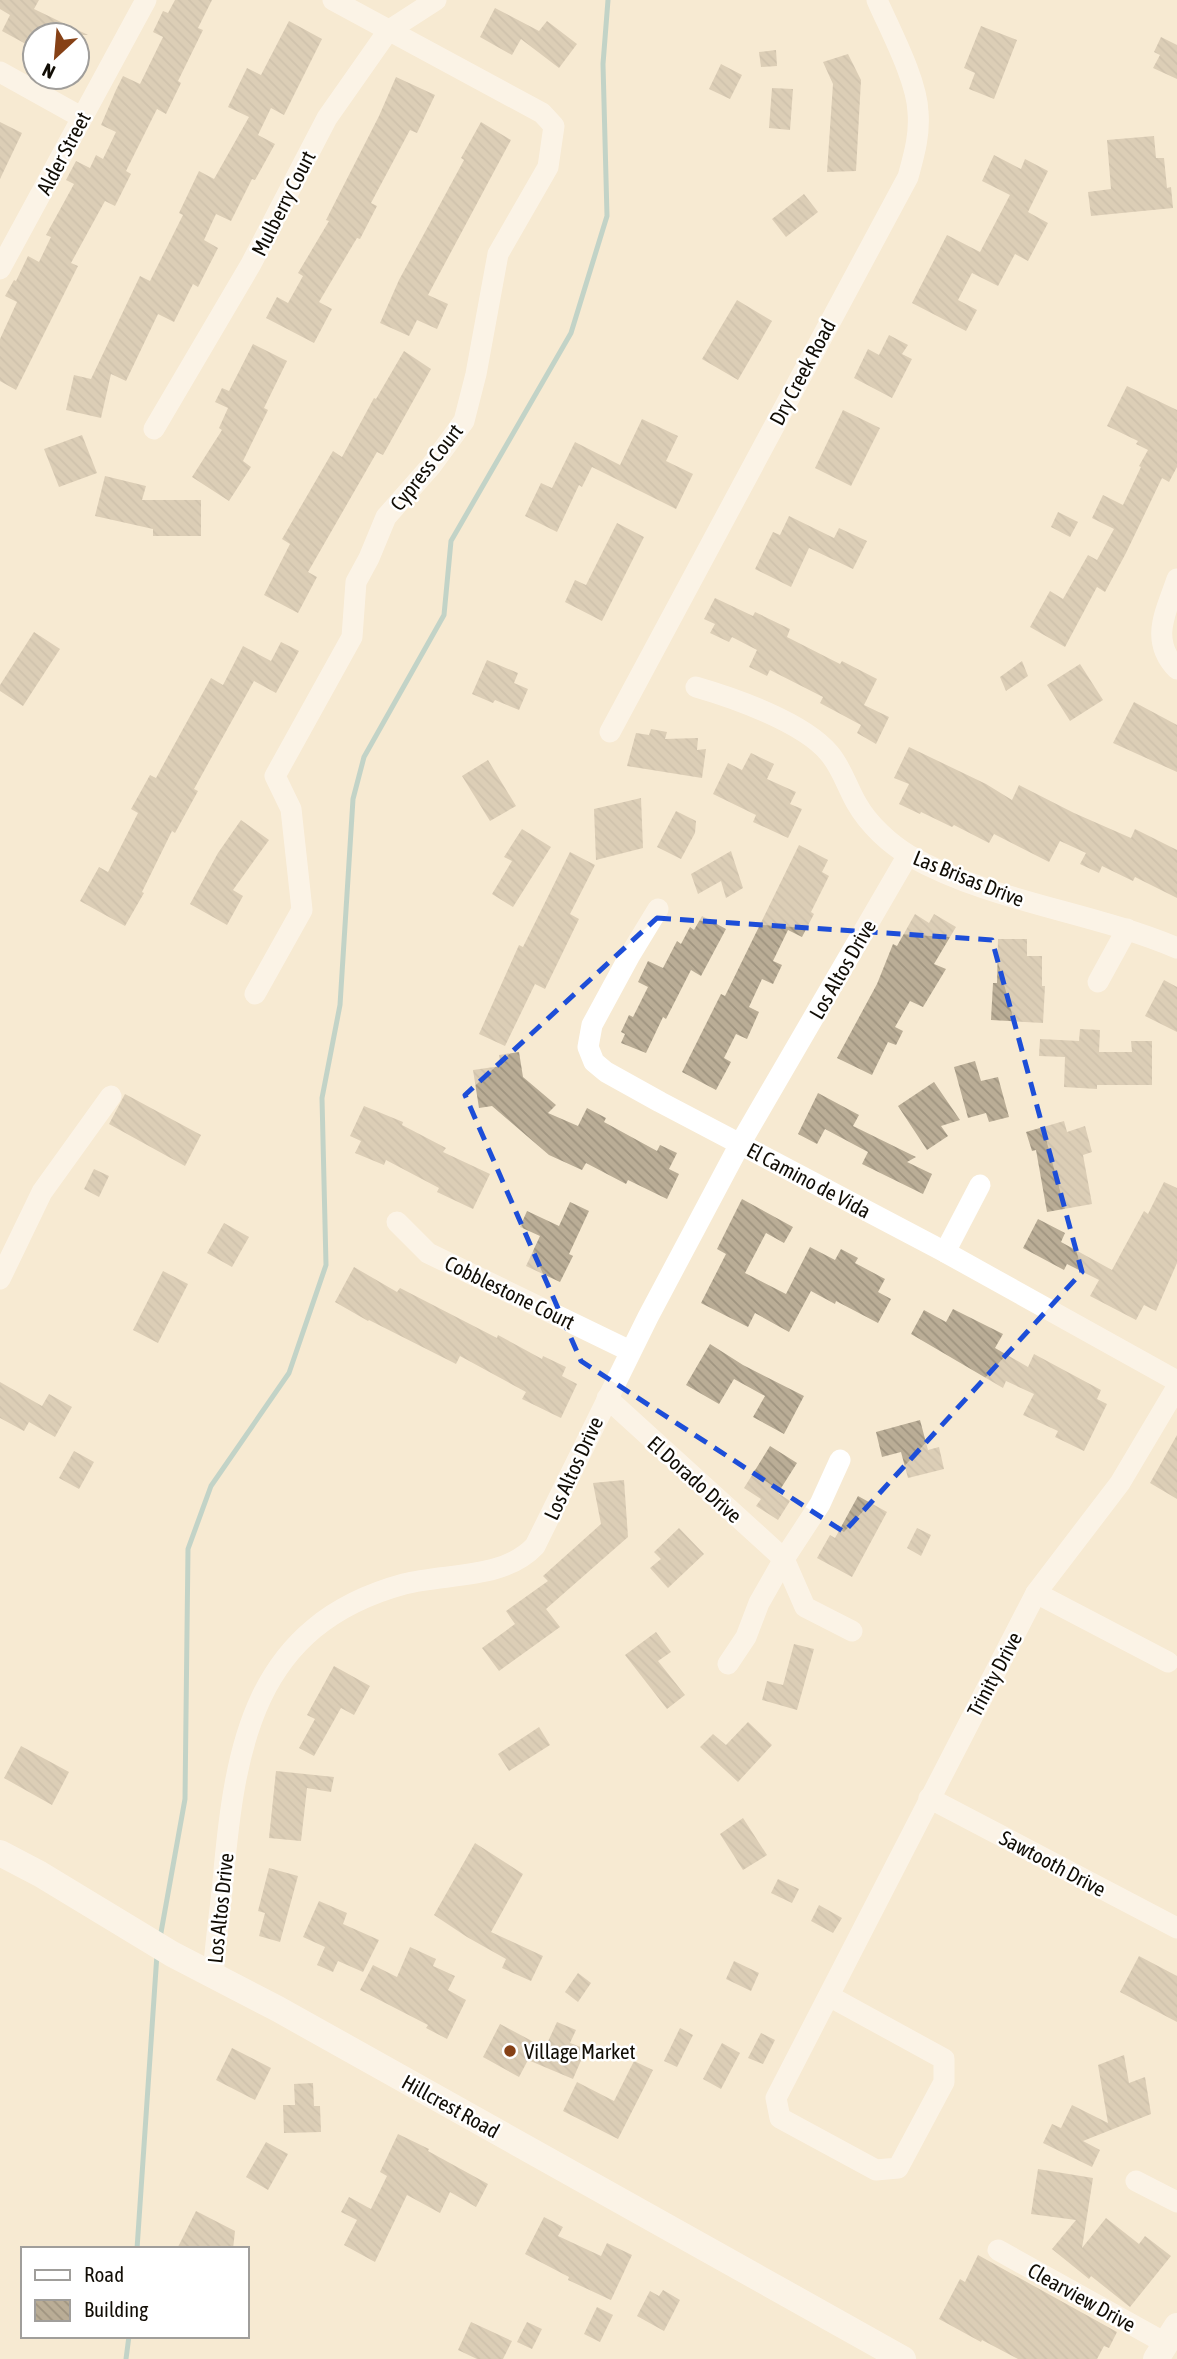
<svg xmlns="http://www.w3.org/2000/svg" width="1177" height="2359" font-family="'Asap Condensed',sans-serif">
  <defs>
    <pattern id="building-back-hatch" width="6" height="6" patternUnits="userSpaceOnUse" patternTransform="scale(1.75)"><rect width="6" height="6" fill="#baad96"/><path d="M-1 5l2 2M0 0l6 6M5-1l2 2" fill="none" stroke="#9f9480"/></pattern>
  </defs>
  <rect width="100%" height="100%" fill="#f7ead2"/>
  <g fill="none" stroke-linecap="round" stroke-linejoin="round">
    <g stroke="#82b9ba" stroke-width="5">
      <polyline points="160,1938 185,1799 188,1549 211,1486 289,1373 326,1265 322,1098 340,1005 353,799 364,757 444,615 451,541 571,333 607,216 603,64 608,0"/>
      <polyline points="137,2249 157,1954"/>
      <polyline points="126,2359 129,2336"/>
    </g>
  </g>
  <g fill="url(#building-back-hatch)">
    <polygon points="0,0 39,0 34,9 88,35 35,35 35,49 2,31 10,15 0,9"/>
    <polygon points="175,0 212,0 198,28 203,30 178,81 181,83 166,114 157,109 126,171 131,174 115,206 105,201 71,263 78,266 16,390 0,381 0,339 17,302 5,296 14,280 16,281 28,256 39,262 51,237 46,235 74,184 66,180 76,161 90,168 96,155 103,159 116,132 101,125 116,90 123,76 140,84 163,37 153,32 163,11 168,13"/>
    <polygon points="495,8 539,31 547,21 577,44 559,68 521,39 512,55 480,37"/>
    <polygon points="289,21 322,39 284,115 271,108 258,135 275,144 255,180 252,179 231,221 216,214 204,240 218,248 198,287 193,284 174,322 158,314 126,381 111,374 101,418 66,410 74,375 91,379 140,276 150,281 183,215 179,213 199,171 214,179 249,117 228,107 247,68 261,75"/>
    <polygon points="981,26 1017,40 994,99 969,89 975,73 964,68"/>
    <polygon points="1161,37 1177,45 1177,79 1153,68 1160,55 1154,52"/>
    <polygon points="776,50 777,66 761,67 759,52"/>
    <polygon points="848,54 861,80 856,171 827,172 833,84 823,62"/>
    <polygon points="721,64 742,75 730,99 709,89"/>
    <polygon points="396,77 435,95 417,133 410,130 371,203 377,206 360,239 357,238 319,302 332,309 314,343 266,318 277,297 288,303 303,276 298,273 329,221 326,220 379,116"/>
    <polygon points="772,88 793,89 790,130 769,128"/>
    <polygon points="0,122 22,133 0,179"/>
    <polygon points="481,122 511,140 428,295 448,304 437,329 417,320 409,336 380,323 399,280 464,160 461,158"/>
    <polygon points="1154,136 1156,158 1164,158 1167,188 1171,187 1173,208 1091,216 1088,192 1111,189 1107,140"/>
    <polygon points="994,155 1021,169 1025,159 1048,171 1028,212 1048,223 1028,261 1015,254 998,286 972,273 958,300 977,310 966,331 912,303 947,235 980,252 1010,195 982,181"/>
    <polygon points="804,194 818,212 786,237 772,219"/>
    <polygon points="737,300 772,321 738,380 702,359"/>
    <polygon points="889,335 908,345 902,354 912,359 892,398 854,378 868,349 879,355"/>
    <polygon points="253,344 287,361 264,408 268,410 243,461 251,467 229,501 192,477 222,430 219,428 228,408 215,402 222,388 229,391"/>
    <polygon points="404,351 431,369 383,455 377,452 308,572 317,577 298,613 264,595 290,544 282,539 333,451 342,457 374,398 376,399"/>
    <polygon points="1127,386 1177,410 1177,467 1169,482 1162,478 1126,553 1105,592 1097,587 1065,647 1030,627 1050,591 1063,599 1088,555 1097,560 1114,529 1092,518 1103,495 1123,505 1141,467 1139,466 1148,450 1136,444 1138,441 1107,426"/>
    <polygon points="843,410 880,428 851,486 815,468"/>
    <polygon points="642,419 678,436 666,461 693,474 676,509 592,467 582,487 579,485 557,532 525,516 541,483 552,488 575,442 620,465"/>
    <polygon points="82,435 97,473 59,487 44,449"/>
    <polygon points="105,476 146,486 142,500 201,500 201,536 153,536 153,529 95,516"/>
    <polygon points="1058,512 1078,522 1070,537 1051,527"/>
    <polygon points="789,516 834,538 839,528 867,541 853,569 809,548 791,587 755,569 773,532 780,535"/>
    <polygon points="617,523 644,537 602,621 565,602 575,580 586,585"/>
    <polygon points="715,598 753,616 755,612 790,629 787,637 840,664 842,661 877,679 864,705 889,717 876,744 857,733 861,725 820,703 823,697 770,670 767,676 749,667 757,650 732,637 729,642 710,633 715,624 704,619"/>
    <polygon points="34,632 60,649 23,706 0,691 0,685"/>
    <polygon points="281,642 299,651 276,693 254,681 194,789 198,791 175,833 172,831 142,892 144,893 125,926 80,901 99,867 108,872 138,813 131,809 150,775 156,778 211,678 223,685 243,646 271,661"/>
    <polygon points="487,660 518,673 514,683 528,689 519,710 495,700 493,703 472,694"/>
    <polygon points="1022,661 1028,676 1006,691 1000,677"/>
    <polygon points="1080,664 1103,700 1070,721 1047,685"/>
    <polygon points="1134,702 1177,725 1177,772 1113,743"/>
    <polygon points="651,729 667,732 665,739 698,738 697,750 706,749 702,778 627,766 636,733 649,735"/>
    <polygon points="909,747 986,784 1012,800 1019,785 1074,813 1131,838 1135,829 1177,850 1177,898 1135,877 1133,881 1102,866 1099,873 1080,864 1086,853 1060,841 1049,862 994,834 989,843 954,825 952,827 921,812 920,814 899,804 909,784 894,778"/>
    <polygon points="751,753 774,764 767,779 796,792 790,804 802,809 788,838 753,822 756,815 713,794 728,763 742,770"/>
    <polygon points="488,760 516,806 490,821 462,776"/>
    <polygon points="641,798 643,848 596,860 594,809"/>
    <polygon points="676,811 696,821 695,833 681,859 657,847"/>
    <polygon points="241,820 269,840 233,890 243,896 227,925 190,904 218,853"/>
    <polygon points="522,829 551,847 513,907 492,894 512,861 504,857"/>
    <polygon points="799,845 828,860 822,872 829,876 811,912 814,914 802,937 788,930 773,961 782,965 773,984 762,979 749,1007 759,1012 747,1039 736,1034 724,1058 731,1062 716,1090 682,1072 721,994 725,996"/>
    <polygon points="731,851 743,888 726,898 721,881 698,894 691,874"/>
    <polygon points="570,852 595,865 570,914 579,919 545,989 535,984 505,1046 479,1034 519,945 523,947"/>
    <polygon points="915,914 929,923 934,914 956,927 934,964 946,969 923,1007 910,1001 895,1027 903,1031 896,1045 888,1042 872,1075 837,1058 877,984 893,944 897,946"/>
    <polygon points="702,916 726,929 701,976 691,970 666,1019 663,1017 646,1053 621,1043 625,1034 621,1032 629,1015 633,1017 648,987 638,982 648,961 663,968 677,941 681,944 690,927 694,930"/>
    <polygon points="998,939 1027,939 1027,956 1042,956 1042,986 1045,986 1043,1023 991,1020 993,983 997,983"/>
    <polygon points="1164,980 1177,987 1177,1032 1145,1016"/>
    <polygon points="1080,1029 1100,1030 1099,1052 1132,1052 1131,1041 1152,1041 1152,1085 1097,1085 1097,1089 1064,1087 1065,1057 1039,1056 1040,1039 1079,1041"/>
    <polygon points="519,1052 523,1077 556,1105 548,1113 578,1126 587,1108 606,1118 604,1122 657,1151 660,1145 677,1153 669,1169 679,1174 667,1199 628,1180 626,1184 586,1163 582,1170 549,1155 492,1106 479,1108 473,1070 501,1066 499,1055"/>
    <polygon points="975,1061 981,1081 998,1077 1009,1117 989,1122 986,1113 968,1118 954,1067"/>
    <polygon points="934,1082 960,1120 941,1126 948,1136 927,1150 898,1106"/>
    <polygon points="818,1093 859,1115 853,1126 916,1157 907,1162 932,1174 923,1194 862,1164 868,1152 825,1129 817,1144 798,1134"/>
    <polygon points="125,1094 201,1135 185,1166 109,1124"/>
    <polygon points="364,1106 403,1122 402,1125 446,1148 443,1152 490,1174 473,1209 437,1192 439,1188 386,1160 384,1165 355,1153 361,1141 350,1136"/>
    <polygon points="1064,1121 1067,1132 1085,1126 1092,1152 1083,1155 1092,1204 1047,1212 1036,1150 1032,1151 1026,1132"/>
    <polygon points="94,1169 109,1176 99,1197 84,1189"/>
    <polygon points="1164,1182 1177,1188 1177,1263 1156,1311 1144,1305 1136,1320 1090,1296 1099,1280 1067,1264 1064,1270 1023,1248 1038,1219 1065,1233 1061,1242 1112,1270 1144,1211 1148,1214"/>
    <polygon points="742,1199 793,1227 784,1243 766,1233 745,1273 786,1294 810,1247 835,1260 841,1249 858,1258 855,1263 885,1279 878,1292 891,1299 878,1323 836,1301 835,1304 811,1291 789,1332 755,1313 748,1327 701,1303 726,1254 717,1249"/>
    <polygon points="570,1202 589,1211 569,1254 573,1256 560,1282 526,1266 540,1236 520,1227 527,1211 559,1226"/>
    <polygon points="224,1223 249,1237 232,1267 207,1253"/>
    <polygon points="354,1267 397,1292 400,1288 497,1338 498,1335 542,1359 543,1356 566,1367 562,1376 577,1384 561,1418 522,1399 526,1392 460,1356 456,1364 369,1320 368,1321 335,1302"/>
    <polygon points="163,1271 188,1284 158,1343 133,1330"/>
    <polygon points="953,1309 1003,1334 995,1348 1028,1367 1034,1354 1101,1390 1097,1399 1107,1404 1084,1451 1055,1437 1058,1431 1023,1415 1034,1394 1006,1381 1003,1388 911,1334 924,1310 946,1322"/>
    <polygon points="710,1344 743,1365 804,1396 784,1434 753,1417 765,1396 734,1379 719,1404 686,1385"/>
    <polygon points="0,1382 42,1406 49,1394 72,1407 55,1437 29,1422 24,1431 0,1418"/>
    <polygon points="920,1420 928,1450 939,1447 944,1469 908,1478 901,1452 882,1457 876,1432"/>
    <polygon points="1177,1435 1177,1499 1150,1483"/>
    <polygon points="770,1446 797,1463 778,1493 790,1501 778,1520 756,1506 761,1499 744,1488"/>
    <polygon points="74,1451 94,1462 79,1489 59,1478"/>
    <polygon points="624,1480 628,1537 546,1609 560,1627 499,1671 482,1648 515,1624 506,1611 548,1581 543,1576 601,1524 593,1483"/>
    <polygon points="858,1496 887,1512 852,1577 817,1558 830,1535 835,1538"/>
    <polygon points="679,1528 704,1554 668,1588 650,1568 661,1559 654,1552"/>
    <polygon points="917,1528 931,1535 921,1556 907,1548"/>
    <polygon points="656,1632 671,1652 658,1661 685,1695 667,1709 625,1655"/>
    <polygon points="794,1644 814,1649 797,1710 762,1700 767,1681 783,1685"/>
    <polygon points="334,1666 370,1686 354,1715 341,1708 314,1756 299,1748 315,1719 307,1715"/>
    <polygon points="748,1722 772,1745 738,1782 700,1747 713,1734 726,1745"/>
    <polygon points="539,1727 550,1745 509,1771 498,1754"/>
    <polygon points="21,1746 69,1772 52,1805 4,1778"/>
    <polygon points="276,1771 334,1777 331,1792 307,1788 301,1841 269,1838"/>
    <polygon points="743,1818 767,1855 743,1870 720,1834"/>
    <polygon points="475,1843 523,1874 491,1932 543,1956 531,1981 502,1968 506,1959 467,1937 434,1915"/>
    <polygon points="269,1868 298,1876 280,1942 259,1936 265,1913 258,1911"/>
    <polygon points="778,1879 799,1889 792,1903 771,1893"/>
    <polygon points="319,1901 347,1913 343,1924 379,1940 363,1972 338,1961 333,1972 317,1965 325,1947 303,1937"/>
    <polygon points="819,1905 842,1918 833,1933 811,1921"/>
    <polygon points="410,1947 436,1959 433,1966 455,1976 448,1990 466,2000 447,2039 426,2028 428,2025 360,1990 373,1965 397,1977"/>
    <polygon points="1139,1956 1177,1976 1177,2022 1120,1992"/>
    <polygon points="734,1961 759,1973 751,1991 726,1979"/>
    <polygon points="578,1973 591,1983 578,2002 565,1992"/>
    <polygon points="557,2022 576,2030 570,2043 586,2049 573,2079 528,2060 519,2077 483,2057 500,2024 545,2048"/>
    <polygon points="680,2028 693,2035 677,2067 664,2061"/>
    <polygon points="761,2033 775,2040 763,2064 748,2058"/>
    <polygon points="722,2043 740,2053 721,2089 703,2079"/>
    <polygon points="232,2048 271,2068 255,2100 216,2080"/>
    <polygon points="1124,2055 1129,2083 1145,2077 1151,2114 1083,2141 1100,2150 1092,2167 1043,2143 1052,2124 1061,2128 1072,2105 1108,2123 1098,2065"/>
    <polygon points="634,2061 653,2070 618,2139 563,2111 577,2082 614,2101"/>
    <polygon points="313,2083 314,2106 320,2106 321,2132 284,2133 283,2105 295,2105 294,2084"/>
    <polygon points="398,2134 429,2149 428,2151 488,2184 476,2207 450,2192 440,2213 407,2195 375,2262 344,2245 357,2220 341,2212 349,2197 371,2209 387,2176 380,2172"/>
    <polygon points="266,2142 288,2154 268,2190 246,2177"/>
    <polygon points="1038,2169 1093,2178 1082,2248 1106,2218 1139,2244 1145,2236 1171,2256 1130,2307 1091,2276 1089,2279 1052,2249 1076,2220 1031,2214"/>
    <polygon points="196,2211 235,2231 233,2249 177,2249"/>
    <polygon points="544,2217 563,2227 558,2236 601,2256 607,2243 632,2255 611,2300 568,2280 569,2277 525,2254"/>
    <polygon points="978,2255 1117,2332 1109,2348 1104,2346 1097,2359 1018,2359 982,2340 981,2342 939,2319 960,2279 965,2282"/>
    <polygon points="663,2290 680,2300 664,2331 637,2316 650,2291 659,2296"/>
    <polygon points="597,2307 613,2315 600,2342 584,2334"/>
    <polygon points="471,2322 512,2341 503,2359 477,2359 458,2350"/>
    <polygon points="527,2322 542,2329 532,2349 517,2342"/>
  </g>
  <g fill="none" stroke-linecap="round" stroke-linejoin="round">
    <g stroke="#fff" stroke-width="21">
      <polyline points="0,72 81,117"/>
      <polyline points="0,269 146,0"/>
      <polyline points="154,429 251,264 327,118 388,31 436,0"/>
      <path d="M1177 579C1166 612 1149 640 1177 669"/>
      <path d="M696 687C734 698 803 722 829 753 842 768 847 787 857 804 869 825 890 844 910 856 994 903 1090 911 1177 948"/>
      <path d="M610 732 908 177C914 155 920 135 918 112 917 80 890 30 877 0"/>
      <polyline points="658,909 630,955 592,1025 588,1047 594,1062 606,1072 660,1102 945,1252 1177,1381"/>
      <polyline points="1098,982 1127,929"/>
      <polyline points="255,994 302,910 291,809 275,776 352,637 356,582 369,558 386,517 431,466 464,421 476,374 498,254 548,167 554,126 542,113 333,0"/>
      <polyline points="397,1222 428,1253 630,1351"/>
      <polyline points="945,1252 980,1185"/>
      <polyline points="0,1279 42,1192 111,1096"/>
      <polyline points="607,1398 784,1559 805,1607 852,1631"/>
      <polyline points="1036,1593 1168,1662"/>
      <polyline points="728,1664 746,1637 759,1603 784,1559 820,1504 840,1460"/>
      <polyline points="929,1798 1177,1928"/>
      <path d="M213 1977C215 1945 220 1913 223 1881 235 1746 253 1625 404 1584 446 1573 503 1580 535 1546L648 1317 740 1144 908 855"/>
      <polyline points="829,1996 944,2059 944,2082 898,2168 876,2170 780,2118 776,2098 1036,1593 1120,1483 1177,1387"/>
      <polyline points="1136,2181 1177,2202"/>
      <polyline points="998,2250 1165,2343"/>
    </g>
    <g stroke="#fff" stroke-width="26">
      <polyline points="0,1853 40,1874 172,1954 278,2009 903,2359"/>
      <polyline points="1156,2359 1177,2326"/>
    </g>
  </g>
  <path d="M0 0H1177V2359H0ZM657 918 992 940 1082 1272 844 1532 581 1361 465 1095Z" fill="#f7ead2" fill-opacity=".55" fill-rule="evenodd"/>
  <path fill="none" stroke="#1d4ed8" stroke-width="5" stroke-dasharray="14 9" stroke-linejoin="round" d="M657 918 992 940 1082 1272 844 1532 581 1361 465 1095Z"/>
  <circle fill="#864116" stroke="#fff" stroke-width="2.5" cx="510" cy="2051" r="7"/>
  <g text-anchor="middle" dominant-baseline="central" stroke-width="5" stroke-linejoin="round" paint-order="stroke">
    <g font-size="21" fill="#110d05" stroke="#fff">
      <text transform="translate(63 153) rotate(-62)">Alder Street</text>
      <text transform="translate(283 203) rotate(-63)">Mulberry Court</text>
      <text transform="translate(802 372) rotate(-62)">Dry Creek Road</text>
      <text transform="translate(426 467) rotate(-52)">Cypress Court</text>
      <text transform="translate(969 878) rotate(22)">Las Brisas Drive</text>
      <text transform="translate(842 969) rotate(-60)">Los Altos Drive</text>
      <text transform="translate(809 1180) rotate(28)">El Camino de Vida</text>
      <text transform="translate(510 1292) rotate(26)">Cobblestone Court</text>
      <text transform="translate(573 1468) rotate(-65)">Los Altos Drive</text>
      <text transform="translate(695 1479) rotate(42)">El Dorado Drive</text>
      <text transform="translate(994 1674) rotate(-62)">Trinity Drive</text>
      <text transform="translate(1053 1863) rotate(28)">Sawtooth Drive</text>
      <text transform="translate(220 1908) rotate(-84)">Los Altos Drive</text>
      <text transform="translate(451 2106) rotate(29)">Hillcrest Road</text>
      <text transform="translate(1082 2297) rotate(29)">Clearview Drive</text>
    </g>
    <g font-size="21" fill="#110d05" stroke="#fff" text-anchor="start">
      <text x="524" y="2051">Village Market</text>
    </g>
  </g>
  <rect x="21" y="2247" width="228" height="91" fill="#ffffff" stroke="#a09e9b" stroke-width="2"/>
  <rect x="35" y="2270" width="35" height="10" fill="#ffffff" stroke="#a09e9b" stroke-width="2"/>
  <text x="84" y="2282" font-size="21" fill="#110d05">Road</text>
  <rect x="35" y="2300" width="35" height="21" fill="url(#building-back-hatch)" stroke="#a09e9b" stroke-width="2"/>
  <text x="84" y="2317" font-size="21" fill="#110d05">Building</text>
  <g transform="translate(56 56) rotate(206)"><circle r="33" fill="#ffffff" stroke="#a09e9b" stroke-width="2"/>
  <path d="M0-5L12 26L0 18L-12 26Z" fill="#864116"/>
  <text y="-10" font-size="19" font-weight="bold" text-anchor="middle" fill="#110d05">N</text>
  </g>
</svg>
